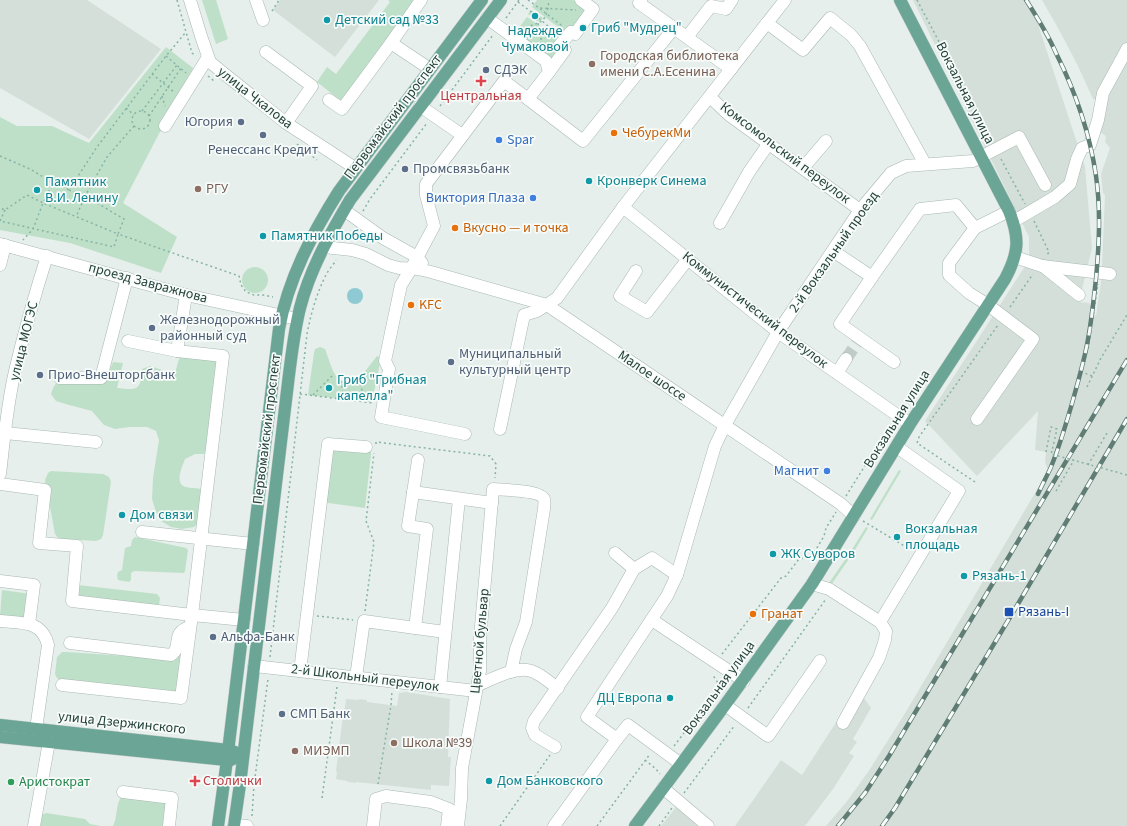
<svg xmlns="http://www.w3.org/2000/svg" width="1127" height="826" font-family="'Source Sans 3',sans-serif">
  <rect width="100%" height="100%" fill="#e6efeb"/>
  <g fill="#d4dfda">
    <polygon points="0,0 87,0 161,49 89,139 0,88"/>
    <polygon points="280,0 379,0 335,57 273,10"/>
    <polygon points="913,0 1030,0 1085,167 1092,248 1079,302 1089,303 1096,316 1103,268 1102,266 1105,195 1103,193 1101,174 1110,148 1105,142 1106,136 1097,130 1106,100 1093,99 1077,64 1058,28 1042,0 1127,0 1127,826 826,826 848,800 870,769 907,710 1048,471 1045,462 1046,452 1035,450 1038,411 977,476 925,421 1029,260 1029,237"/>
    <polygon points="406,692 450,699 448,757 451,757 449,786 431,785 431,790 356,782 355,783 348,782 347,781 336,779 337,772 336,771 344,708 345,708 346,699 359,700 359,699 367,700 367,702 397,706 399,693"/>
    <polygon points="855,693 864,698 871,708 853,739 857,742 849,753 854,756 833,789 805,826 735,826 781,760 802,775"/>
    <polygon points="677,806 696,822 695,824 698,826 661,826"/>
  </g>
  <g fill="#bfe0c8">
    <polygon points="202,0 216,0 228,39 216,44"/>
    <polygon points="388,0 419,0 341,101 317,82 327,67 336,74 390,2"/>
    <polygon points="537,0 573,0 589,13 567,34 532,7"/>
    <polygon points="531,10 543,18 540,22 528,14"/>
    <polygon points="527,17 561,41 561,50 550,65 512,37"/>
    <polygon points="166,47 193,68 123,203 177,237 161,273 70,243 0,230 0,117 17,126 52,126 89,143"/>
    <circle cx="255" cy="280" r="13"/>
    <path d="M320 347 325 349C328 356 334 380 342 381 347 381 353 379 359 379L377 356 381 358 372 402 308 395 314 353 315 349Z"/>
    <path d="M181 355 215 360 218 363 208 450 204 454H195L185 459C182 467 174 484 186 487 193 489 199 487 205 491L202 520 194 527 182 529 171 527 161 521 156 512 152 499 153 478 159 440 156 431 147 427H130L115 429 104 425 92 411 69 405 56 401 51 394 53 388 57 382 105 383 113 362 123 363 117 388C137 390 141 391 142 369L150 366 162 370 167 379 172 380C177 373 176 363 181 355Z"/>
    <polygon points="328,444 371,450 371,454 365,508 321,502"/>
    <polygon points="899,470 901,471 872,520 870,519"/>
    <polygon points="51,471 103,474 109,477 111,482 103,535 101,539 96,541 63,539 58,538 55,534 45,480 48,473"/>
    <polygon points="866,527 868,528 853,553 831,585 829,583 851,551"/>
    <polygon points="135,537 186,548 188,550 185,571 184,573 134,571 131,573 131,580 129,582 118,580 117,575 118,572 122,570 125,548 131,546 132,540"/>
    <polygon points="78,585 157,594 160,598 159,605 78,599"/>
    <polygon points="2,590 31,594 28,620 0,616"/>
    <polygon points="182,635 179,694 61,681 57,678 55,674 57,657 62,652 67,652 170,659"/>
    <path d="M122 796 167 801V826H113C118 817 115 804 122 796Z"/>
    <polygon points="46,813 85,819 90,824 101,826 40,826 37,822 39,816"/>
  </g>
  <circle fill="#8ec9d4" cx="355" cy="296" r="8"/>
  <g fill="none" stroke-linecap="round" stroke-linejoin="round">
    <polyline stroke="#bfccc8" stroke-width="12" stroke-dasharray="12 6" stroke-linecap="butt" points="846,359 857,343"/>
    <g stroke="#a8b8b2" stroke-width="13">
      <g id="minor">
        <polyline points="190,0 201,36 210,62 222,72 286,123 355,168"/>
        <polyline points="256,0 263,20"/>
        <polyline points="641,0 639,3 731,69"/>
        <polyline points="487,18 546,61 549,72 528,99 583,141 674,28"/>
        <polyline points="767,23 803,50 830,18 851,35 860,46 925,164"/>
        <polyline points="687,37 711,6 726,9 732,0"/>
        <polyline points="391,43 430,69"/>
        <polyline points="266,52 312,86 286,123"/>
        <polyline points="549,72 565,50 559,46 571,32 575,34 593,9 581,0"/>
        <polyline points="710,97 729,115 860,210"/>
        <polyline points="329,100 342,109 391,43 421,0"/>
        <polyline points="420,106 462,135"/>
        <polyline points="165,126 208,57"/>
        <polyline points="803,168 826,141"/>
        <polyline points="623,207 778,332 910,424"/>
        <polyline points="344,210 383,238 417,257 422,263"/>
        <polyline points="1014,221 1055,197 1070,184 1077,159 1082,148 1090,145 1098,120 1103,93 1127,49"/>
        <polyline points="720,223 749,172 769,143"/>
        <polyline points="0,244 186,295 297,319"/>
        <polyline points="324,247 352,250 366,254 388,265 399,268 418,269 431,272 547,305 841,504 854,516"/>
        <polyline points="833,251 872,277 920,209 956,205 975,228"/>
        <polyline points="1015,257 1042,266 1110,274"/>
        <polyline points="0,265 5,245"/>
        <polyline points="1043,266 1079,295"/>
        <polyline points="636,271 620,296 647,312 688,259"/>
        <polyline points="872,277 840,324 894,362"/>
        <polyline points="177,351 186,295"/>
        <polyline points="837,373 846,359"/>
        <polyline points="60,378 101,378 127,278"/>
        <polyline points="977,419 1033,339 988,305 969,293 949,275 949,263 975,228 1009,211"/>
        <polyline points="500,429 524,315 537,311 557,298 623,207 785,0"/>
        <polyline points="5,433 96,442"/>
        <polyline points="465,434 381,417 389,369 385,361 401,285 411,269 434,226 426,195 426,184 504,81 528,99"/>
        <path d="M0 474C4 440 7 405 15 371 24 333 35 294 47 256"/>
        <polyline points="0,484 45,490 39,543 77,546 72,601 192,615 223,356 177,351 128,341"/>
        <polyline points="413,492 492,503"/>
        <polyline points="142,532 253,544"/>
        <polyline points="615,553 634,569"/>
        <polyline points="0,581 34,585 29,624"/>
        <polyline points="812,584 829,589 880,622 959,491 897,447"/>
        <polyline points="652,620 744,681"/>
        <path d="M0 621C21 623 42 620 48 645L36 729"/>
        <polyline points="415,628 427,529 408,526 418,460"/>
        <path d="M70 643 171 655C183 648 170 632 190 627"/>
        <polyline points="254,666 476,691"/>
        <polyline points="300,671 328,444 366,447"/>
        <polyline points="356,677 364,621 445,632"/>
        <polyline points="62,685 181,698 192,615 244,620"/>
        <path d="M478 685C493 679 518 664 534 672 543 676 550 683 558 688"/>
        <polyline points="440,687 459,499"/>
        <polyline points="725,705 768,736 820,661"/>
        <polyline points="843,723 879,658 885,640 886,631 880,622"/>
        <polyline points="555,747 535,735 532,728 534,721 612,608 634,569 652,558 677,575"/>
        <polyline points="681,764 628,725 617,739 587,717 667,596 677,575 715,446 725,425 778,332 860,210 891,173 906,166 973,161 1019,137 1045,185"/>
        <polyline points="663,788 708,826"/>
        <polyline points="123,792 172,798 169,826"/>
        <polyline points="234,825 247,826"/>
        <polyline points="34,826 49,742"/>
        <polyline points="373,826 376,799 386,796 431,802 449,809 447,826"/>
        <path d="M458 826 461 799 462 768 480 671V638L493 489C503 490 540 490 544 499 545 502 544 506 544 509L526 622 516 649 511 672"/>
        <polyline points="554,826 617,739"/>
      </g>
    </g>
    <g stroke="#c2cac8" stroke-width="13">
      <g id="major">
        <polyline points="0,725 228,750 235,752"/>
        <polyline points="0,737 227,760 231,760 235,758"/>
        <path d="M218 826 227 760 279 329C288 279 312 234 339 191L482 0"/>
        <path d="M234 826 240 784 288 383C291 358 294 332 300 308 310 269 330 234 350 200L501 0"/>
        <path d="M635 826 725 705 812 584 910 424 1005 279C1019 253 1020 238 1009 211L900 0"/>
      </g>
    </g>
    <g stroke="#86b3a5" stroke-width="1.5" stroke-dasharray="2 3" stroke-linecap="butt">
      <polyline points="177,0 192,53 196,56"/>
      <polyline points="528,0 539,8 576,10"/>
      <polyline points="917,0 991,140"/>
      <polyline points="518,2 534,14 538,23 542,44"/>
      <polyline points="272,11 279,0"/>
      <polyline points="535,15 555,32 561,25 539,8"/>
      <polyline points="506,18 519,0"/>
      <path d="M521 29C542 21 546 25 549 0"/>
      <polyline points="166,56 186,73"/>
      <polyline points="152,74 174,92"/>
      <polyline points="208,76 214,81"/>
      <polyline points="162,96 165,106"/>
      <polyline points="440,106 493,35"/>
      <polyline points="126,108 134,115"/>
      <circle cx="141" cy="120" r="9"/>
      <polyline points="142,111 177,65"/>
      <polyline points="149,116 181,68"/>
      <polyline points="134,126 107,157 85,196 124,219 118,234 239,276 241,285 246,292 254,295 263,295 273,297"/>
      <polyline points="297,144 317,160"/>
      <polyline points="0,156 30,169 45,178 54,181 43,203 27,195 5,210 0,208"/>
      <polyline points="1001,159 1025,204"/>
      <polyline points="54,181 69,190 97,147 166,56 186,32"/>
      <polyline points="69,190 85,196 76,217"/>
      <polyline points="5,210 0,221 114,247 118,234 43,203 33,229 23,240"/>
      <polyline points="363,211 370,199 427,123"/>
      <polyline points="1034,221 1049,252 1047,255"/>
      <polyline points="348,239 353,230"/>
      <polyline points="1010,307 1033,274"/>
      <polyline points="1092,376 1082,372 1089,343 1098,284"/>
      <polyline points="359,379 365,402"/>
      <polyline points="341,381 344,398"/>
      <polyline points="1087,387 1101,358 1127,315"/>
      <polyline points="300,394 373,403"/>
      <polyline points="313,395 334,374"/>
      <polyline points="376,444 376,442 490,456 496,464 495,478"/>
      <polyline points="1046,452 1051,427 1057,429 1052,451"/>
      <polyline points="1088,465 1107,433"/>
      <polyline points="975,482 917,443 919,437 998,325"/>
      <polyline points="1056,491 1074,460"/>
      <polyline points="846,496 891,424"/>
      <polyline points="863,521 911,550"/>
      <polyline points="365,611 374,542 366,521 374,453"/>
      <polyline points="317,616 353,620"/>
      <polyline points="722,654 781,578 786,576 799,559 805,558 814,553 824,536 826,528 836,512"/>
      <path d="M270 657 307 334C311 313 317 292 327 273 330 268 334 264 336 260"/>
      <polyline points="748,708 826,599"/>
      <polyline points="674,746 720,686 712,674"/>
      <polyline points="645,760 656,769 660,774"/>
      <polyline points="378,784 391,705 392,691"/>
      <polyline points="684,793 735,725"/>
      <polyline points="322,798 337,687"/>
      <polyline points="252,816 254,785 268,679"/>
      <polyline points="500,826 550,755"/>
      <polyline points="597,826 650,754"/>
      <polyline points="659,826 672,808"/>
    </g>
    <use href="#minor" stroke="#fff" stroke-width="12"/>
    <use href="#major" stroke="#6aa596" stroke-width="12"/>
    <g stroke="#5f7d75" stroke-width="4.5">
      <g id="rail">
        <path d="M1026 0C1037 17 1048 35 1056 53 1075 91 1090 134 1096 176 1101 211 1099 245 1096 279 1093 304 1091 329 1085 354 1081 372 1076 389 1071 407 1065 427 1059 448 1051 467 1047 476 1042 485 1038 494"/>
        <polyline points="838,826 865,793 889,756 1127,360"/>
        <polyline points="882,826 895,808 1012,614 1127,419"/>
      </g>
    </g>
    <use href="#rail" stroke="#f7fbf9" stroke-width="3" stroke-dasharray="9" stroke-linecap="butt"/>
    <polyline stroke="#86b3a5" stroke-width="1.5" stroke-dasharray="2 3" stroke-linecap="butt" points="1052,451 1051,454 1127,475"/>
  </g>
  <g fill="#0f9aa8" stroke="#f7fbf9" stroke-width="1.5">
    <circle cx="535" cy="16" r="4"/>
    <circle cx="327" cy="20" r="4"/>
    <circle cx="583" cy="28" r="4"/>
    <circle cx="589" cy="181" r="4"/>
    <circle cx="37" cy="190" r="4"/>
    <circle cx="263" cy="236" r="4"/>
    <circle cx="329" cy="388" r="4"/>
    <circle cx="122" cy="515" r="4"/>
    <circle cx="897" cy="537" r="4"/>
    <circle cx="773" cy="554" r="4"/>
    <circle cx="964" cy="576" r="4"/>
    <circle cx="670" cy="698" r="4"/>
    <circle cx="489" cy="781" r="4"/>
  </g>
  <g fill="#8d6e63" stroke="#f7fbf9" stroke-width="1.5">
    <circle cx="592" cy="64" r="4"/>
    <circle cx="198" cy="189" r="4"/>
    <circle cx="394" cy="743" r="4"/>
    <circle cx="295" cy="751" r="4"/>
  </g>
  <g fill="#5c6f8a" stroke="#f7fbf9" stroke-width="1.5">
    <circle cx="486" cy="70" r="4"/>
    <circle cx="241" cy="122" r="4"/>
    <circle cx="263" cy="135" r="4"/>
    <circle cx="405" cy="169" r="4"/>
    <circle cx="152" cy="328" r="4"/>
    <circle cx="451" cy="362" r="4"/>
    <circle cx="40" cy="375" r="4"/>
    <circle cx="213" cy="637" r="4"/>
    <circle cx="282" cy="714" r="4"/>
  </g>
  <g fill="#e0444e" stroke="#f7fbf9" stroke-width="1.5">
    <path d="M479 75h4v4h4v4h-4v4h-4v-4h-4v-4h4z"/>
    <path d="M193 775h4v4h4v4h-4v4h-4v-4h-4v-4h4z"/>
  </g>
  <g fill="#e8710a" stroke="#f7fbf9" stroke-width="1.5">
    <circle cx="614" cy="133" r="4"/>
    <circle cx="455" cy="228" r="4"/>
    <circle cx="411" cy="305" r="4"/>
    <circle cx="753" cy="614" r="4"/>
  </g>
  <g fill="#3f7fe0" stroke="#f7fbf9" stroke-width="1.5">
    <circle cx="499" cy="140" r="4"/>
    <circle cx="533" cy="198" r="4"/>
    <circle cx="827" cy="471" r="4"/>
  </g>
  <rect fill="#1a4fb4" stroke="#f7fbf9" stroke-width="1.5" x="1004" y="607" width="10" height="10" rx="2"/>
  <circle fill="#2e9e5b" stroke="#f7fbf9" stroke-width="1.5" cx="11" cy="782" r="4"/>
  <g text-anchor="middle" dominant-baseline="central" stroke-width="3.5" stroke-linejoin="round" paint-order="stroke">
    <g font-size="14" fill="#0d838f" stroke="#f7fbf9" text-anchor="start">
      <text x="335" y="20">Детский сад №33</text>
      <text x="591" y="28">Гриб "Мудрец"</text>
      <text x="535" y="31" text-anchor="middle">Надежде<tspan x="535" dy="16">Чумаковой</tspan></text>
      <text x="597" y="181">Кронверк Синема</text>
      <text x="45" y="182">Памятник<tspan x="45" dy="16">В.И. Ленину</tspan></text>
      <text x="271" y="236">Памятник Победы</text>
      <text x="337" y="380">Гриб "Грибная<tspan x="337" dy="16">капелла"</tspan></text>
      <text x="130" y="515">Дом связи</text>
      <text x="905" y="529">Вокзальная<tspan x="905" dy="16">площадь</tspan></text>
      <text x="781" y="554">ЖК Суворов</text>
      <text x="972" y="576">Рязань-1</text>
      <text x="662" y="698" text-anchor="end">ДЦ Европа</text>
      <text x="497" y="781">Дом Банковского</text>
    </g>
    <g font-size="14" fill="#785e54" stroke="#f7fbf9" text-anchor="start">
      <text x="600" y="56">Городская библиотека<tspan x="600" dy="16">имени С.А.Есенина</tspan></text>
      <text x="206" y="189">РГУ</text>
      <text x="402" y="743">Школа №39</text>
      <text x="303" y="751">МИЭМП</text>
    </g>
    <g font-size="14" fill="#4e5e75" stroke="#f7fbf9" text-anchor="start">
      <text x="494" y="70">СДЭК</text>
      <text x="233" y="122" text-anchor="end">Югория</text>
      <text x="263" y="150" text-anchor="middle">Ренессанс Кредит</text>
      <text x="413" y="169">Промсвязьбанк</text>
      <text x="160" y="320">Железнодорожный<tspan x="160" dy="16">районный суд</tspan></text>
      <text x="459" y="354">Муниципальный<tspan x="459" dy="16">культурный центр</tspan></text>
      <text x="48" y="375">Прио-Внешторгбанк</text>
      <text x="221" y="637">Альфа-Банк</text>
      <text x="290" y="714">СМП Банк</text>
    </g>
    <g font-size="14" fill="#24423a" stroke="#f7fbf9">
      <text transform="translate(965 93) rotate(63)">Вокзальная улица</text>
      <text transform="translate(255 98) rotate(38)">улица Чкалова</text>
      <text transform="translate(393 117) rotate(-53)">Первомайский проспект</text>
      <text transform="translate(785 153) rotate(37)">Комсомольский переулок</text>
      <text transform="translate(834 252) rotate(-55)">2-й Вокзальный проезд</text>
      <text transform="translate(148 283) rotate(15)">проезд Завражнова</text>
      <text transform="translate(755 310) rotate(38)">Коммунистический переулок</text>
      <text transform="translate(24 341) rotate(-76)">улица МОГЭС</text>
      <text transform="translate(652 376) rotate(34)">Малое шоссе</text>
      <text transform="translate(897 419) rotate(-58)">Вокзальная улица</text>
      <text transform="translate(267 429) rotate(-83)">Первомайский проспект</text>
      <text transform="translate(480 641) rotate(-85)">Цветной бульвар</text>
      <text transform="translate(365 678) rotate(7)">2-й Школьный переулок</text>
      <text transform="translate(719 688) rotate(-54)">Вокзальная улица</text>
      <text transform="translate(122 723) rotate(6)">улица Дзержинского</text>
    </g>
    <g font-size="14" fill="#be3a42" stroke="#f7fbf9">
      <text x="481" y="96">Центральная</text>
      <text x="203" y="781" text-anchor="start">Столички</text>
    </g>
    <g font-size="14" fill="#c56008" stroke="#f7fbf9" text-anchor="start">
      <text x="622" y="133">ЧебурекМи</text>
      <text x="463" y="228">Вкусно — и точка</text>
      <text x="419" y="305">KFC</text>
      <text x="761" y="614">Гранат</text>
    </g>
    <g font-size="14" fill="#366cbe" stroke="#f7fbf9" text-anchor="end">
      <text x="507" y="140" text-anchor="start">Spar</text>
      <text x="525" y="198">Виктория Плаза</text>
      <text x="819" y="471">Магнит</text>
    </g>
    <g font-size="14" fill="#164399" stroke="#f7fbf9" text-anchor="start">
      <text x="1018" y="612">Рязань-I</text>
    </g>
    <g font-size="14" fill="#27864d" stroke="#f7fbf9" text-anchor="start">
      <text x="19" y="782">Аристократ</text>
    </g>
  </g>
</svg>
